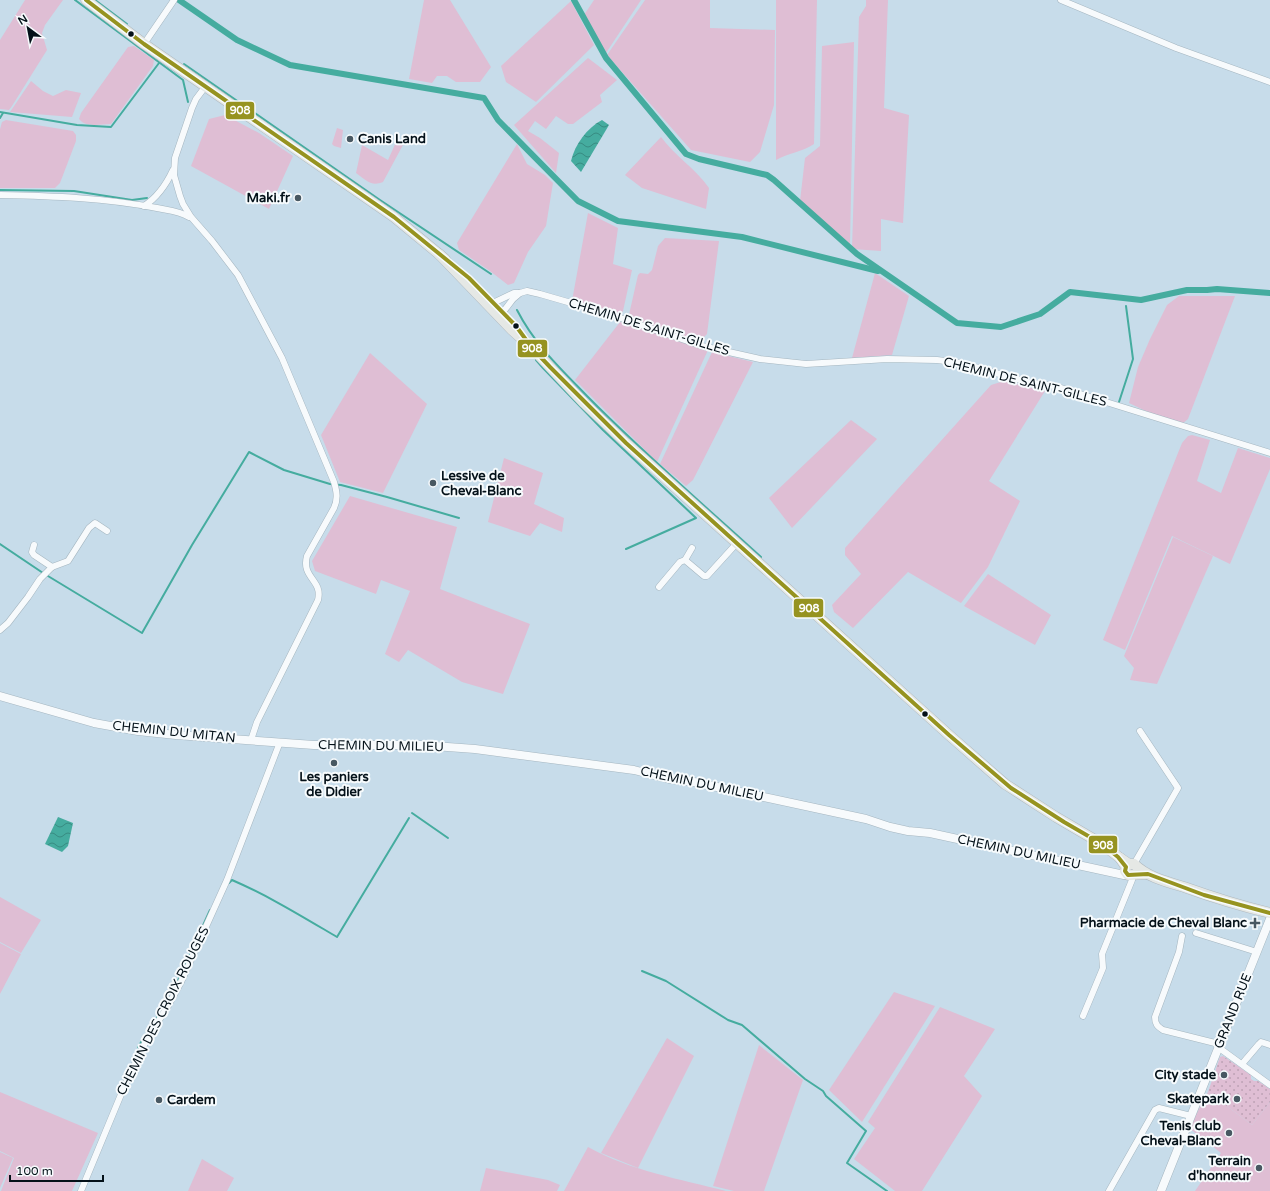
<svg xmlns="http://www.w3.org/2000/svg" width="1270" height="1191" font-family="'Varela Round',sans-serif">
  <defs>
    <pattern id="park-dots" width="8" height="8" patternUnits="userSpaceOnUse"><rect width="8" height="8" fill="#dfbed4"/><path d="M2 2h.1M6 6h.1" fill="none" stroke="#bea2b5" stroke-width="1.8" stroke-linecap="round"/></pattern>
    <pattern id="water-waves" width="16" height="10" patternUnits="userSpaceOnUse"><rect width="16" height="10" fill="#45ac9f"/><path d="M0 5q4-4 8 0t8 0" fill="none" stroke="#378b81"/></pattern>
  </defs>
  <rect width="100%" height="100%" fill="#c7dcea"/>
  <g fill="#dfbed4">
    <polygon points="25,0 63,0 45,25 42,33 47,50 12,106 9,110 0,109 0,40"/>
    <polygon points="424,0 450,0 491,67 480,82 456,82 447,76 437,76 432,83 409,79"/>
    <polygon points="594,0 641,0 606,53 584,15"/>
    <polygon points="645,0 710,0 710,28 775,30 774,105 760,152 750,162 691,150 607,55"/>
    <path d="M776 0H817L814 144C802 152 788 153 776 160Z"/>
    <polygon points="866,0 888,0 884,108 909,115 903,223 881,219 881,251 852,249 859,17 866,6"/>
    <polygon points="571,1 594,45 536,102 506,82 501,66"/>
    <polygon points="854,42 850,245 800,201 805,158 820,146 822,46"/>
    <path d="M134 46 154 60 153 66 111 124C100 124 86 128 79 119L81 113 128 47Z"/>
    <polygon points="588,58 617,80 600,95 602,102 573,124 568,124 556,116 546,129 535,121 528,131 540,138 559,153 556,173 514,125"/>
    <polygon points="31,81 43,91 53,96 66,90 81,93 72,117 10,112"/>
    <polygon points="225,115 259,133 293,156 269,209 191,166 209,119"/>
    <polygon points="6,120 73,131 76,135 76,141 60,183 55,188 0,188 0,129 2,122"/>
    <polygon points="337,128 343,130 341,148 334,146 332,144"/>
    <path d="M661 137C675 156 695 168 709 188L706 209 642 188 625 175Z"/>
    <path d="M397 140 404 143 383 182C371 187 366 180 356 173L362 145 388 160Z"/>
    <polygon points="517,144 527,164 545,175 553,183 546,226 528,252 514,283 508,285 490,271 459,250 457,243"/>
    <polygon points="588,213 618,228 613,264 632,270 623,311 620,315 572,301"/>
    <polygon points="665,238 719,241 707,334 699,342 628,319 638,275 640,273 648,274 652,270 658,246"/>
    <polygon points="875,273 909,296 892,355 852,358"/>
    <polygon points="1179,296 1235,296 1188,419 1182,424 1152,414 1129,403 1138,367 1150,339 1167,305"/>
    <polygon points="620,322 708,350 657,462 575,380"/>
    <polygon points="712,352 753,362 693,480 686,486 660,464"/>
    <polygon points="370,353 427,404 383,493 340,482 321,435"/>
    <polygon points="1004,381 1045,391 989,481 1020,501 988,567 961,603 908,572 853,628 834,612 832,605 861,574 845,555 845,548 991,385"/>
    <polygon points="851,420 877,439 792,528 769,498"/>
    <polygon points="1192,435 1210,440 1197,481 1221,493 1238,448 1270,458 1270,469 1230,564 1172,536 1125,650 1103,640 1182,443 1188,436"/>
    <polygon points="504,458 543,473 534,504 564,518 562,532 540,523 530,536 488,522"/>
    <polygon points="350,496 457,527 440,589 530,624 503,694 462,682 408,650 399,662 385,654 410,591 381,580 376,594 315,571 312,561"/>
    <polygon points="1173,537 1213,556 1157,684 1130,680 1134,668 1124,656"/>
    <polygon points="988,574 1051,615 1035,645 964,606"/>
    <polygon points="0,897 41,920 21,953 0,942"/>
    <polygon points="0,943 21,954 0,994"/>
    <polygon points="894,992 935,1006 862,1122 829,1090"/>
    <polygon points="940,1007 995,1029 964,1076 982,1096 922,1191 895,1191 854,1159 875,1128 868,1122"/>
    <polygon points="667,1038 694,1056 638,1168 601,1153"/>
    <polygon points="759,1045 803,1080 764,1191 734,1191 713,1186"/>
    <polygon points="0,1092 98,1133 72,1191 1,1191 14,1158 0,1151"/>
    <polygon points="1208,1092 1252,1125 1270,1102 1270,1191 1195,1191 1221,1153 1189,1128"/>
    <path d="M588 1147C631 1171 680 1179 726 1191H564Z"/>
    <polygon points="0,1152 13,1158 0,1188"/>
    <polygon points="202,1159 234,1178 227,1191 188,1191"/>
    <polygon points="486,1168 548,1180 560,1185 557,1191 480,1191"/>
  </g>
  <polygon fill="url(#park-dots)" points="1223,1056 1251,1075 1251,1079 1254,1081 1258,1081 1270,1089 1270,1102 1252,1125 1208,1092 1220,1057"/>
  <g fill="url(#water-waves)">
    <path d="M602 120 609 125 581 172 571 161C575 144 587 128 602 120Z"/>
    <polygon points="58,817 73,823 68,846 62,852 45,844"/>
  </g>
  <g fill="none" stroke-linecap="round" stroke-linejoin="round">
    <g stroke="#45ac9f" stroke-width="2">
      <polyline points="75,0 183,80 188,102"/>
      <polyline points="95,0 127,24"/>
      <polyline points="184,64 380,200 491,274"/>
      <polyline points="0,112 77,125 111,127 159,63"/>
      <polyline points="0,118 3,113"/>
      <polyline points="0,190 74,191 132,200 147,198"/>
      <path d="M517 310C535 345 560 368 587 396 643 453 703 504 761 557"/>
      <polyline points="536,360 543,368 603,430 696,518 626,549"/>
      <polyline points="1119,402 1133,359 1126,306"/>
      <polyline points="0,544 43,573 142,633 192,545 249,452 284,470 330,484 341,485 387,497 459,518"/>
      <polyline points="412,813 448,838"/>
      <path d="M229 883 232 880C269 896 303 917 337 937L409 818"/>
      <polyline points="642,971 666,981 728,1020 742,1025 805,1079 823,1091 826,1096 866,1131 847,1163 887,1191"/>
      <polyline points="176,985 210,910"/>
      <polyline points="138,1047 158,1016"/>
    </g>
    <g stroke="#45ac9f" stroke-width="6">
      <polyline points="179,0 237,40 290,65 484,98 498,120 578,201 618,221 742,237 878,271"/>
      <polyline points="574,0 606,58 686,154 699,159 767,175 774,180 857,254 957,323 1001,327 1040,314 1070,292 1141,300 1187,290 1207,290 1217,289 1270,293"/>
    </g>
    <g stroke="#a5b6c0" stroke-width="7">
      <g id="minor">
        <polyline points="1061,0 1176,48 1270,82"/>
        <polyline points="144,44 174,0"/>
        <path d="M205 87 196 99 192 108 175 158 174 175 180 196 183 204 191 217 212 241 238 275 282 358 334 482C337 492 338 499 334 508L307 556C301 578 323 580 318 600L257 722 251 740"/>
        <path d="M0 195C53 196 105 198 157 208 167 210 180 211 189 217"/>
        <path d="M144 206C158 197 166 185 173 170"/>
        <polyline points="496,308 503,312 513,299 520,293"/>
        <polyline points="494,309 492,305 493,303 514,293 520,293 527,291 540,294 606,313 702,346 760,359 806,364 887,359 937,360 961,363 1031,383 1055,386 1077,393 1270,453"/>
        <polyline points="34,545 32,552 34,555 52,567"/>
        <polyline points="685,560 692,548"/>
        <polyline points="659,587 680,562 685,560 704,576 707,576 737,543"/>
        <polyline points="0,630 8,623 28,597 40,579 52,567 68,561 89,528 95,523 107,531"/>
        <polyline points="1134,864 1178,788 1140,731"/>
        <polyline points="1196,933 1257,952"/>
        <path d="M1182 936 1179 952 1155 1017C1155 1024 1157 1026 1163 1030L1215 1043 1222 1050 1270 1085"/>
        <polyline points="1083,1016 1103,968 1102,954 1132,880 1132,875"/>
        <polyline points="1242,1064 1259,1044 1261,1042 1270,1045"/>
        <polyline points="81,1191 127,1080 147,1039 168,1006 181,982 227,880 280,742"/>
        <polyline points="1109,1191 1155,1110 1159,1108 1191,1116"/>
      </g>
    </g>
    <g stroke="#a5b6c0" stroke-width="9">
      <g id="tertiary">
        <polyline points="0,696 94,723 138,731 176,735 314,745 420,745 475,749 634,770 669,779 694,782 866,819 890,827 908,831 930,833 1124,875 1128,875"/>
        <polyline points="1161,1191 1270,919"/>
      </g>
    </g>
    <g stroke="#b0bac1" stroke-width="11">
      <g id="primary">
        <polyline points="86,0 144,44 394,217 445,259"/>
        <path d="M439 254 512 330 532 348 584 403 626 443 949 735 1005 784 1056 817 1102 844 1120 858 1129 864H1134C1147 877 1167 882 1184 887 1212 897 1241 906 1270 913"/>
        <polyline points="1120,858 1126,867 1125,871 1128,875 1146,874"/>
      </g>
    </g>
    <use href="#minor" stroke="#f7fafc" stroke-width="6"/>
    <use href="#tertiary" stroke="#f7fafc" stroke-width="8"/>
    <use href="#primary" stroke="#e5e8e5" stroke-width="10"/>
    <g stroke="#f7fbfd" stroke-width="7">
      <polyline id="bus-1" points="86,0 144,44 394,217 469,278 516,326 532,348 550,367 626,443 949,735 1011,788 1064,822 1102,844 1118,857 1126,867 1125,871 1128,875 1148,874 1204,895 1270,913"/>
    </g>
    <use href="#bus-1" stroke="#969320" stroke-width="4"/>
  </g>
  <g fill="#041119" stroke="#f7fbfd" stroke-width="1.5">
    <circle cx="131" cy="34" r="3.5"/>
    <circle cx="516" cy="326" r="3.5"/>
    <circle cx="925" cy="714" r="3.5"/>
  </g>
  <g fill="#485862" stroke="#f7fbfd" stroke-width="1.5">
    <circle cx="350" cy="139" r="4"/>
    <circle cx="298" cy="198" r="4"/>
    <circle cx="433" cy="483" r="4"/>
    <circle cx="334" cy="763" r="4"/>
    <path d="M1253 917h4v4h4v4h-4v4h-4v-4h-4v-4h4z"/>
    <circle cx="1224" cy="1075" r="4"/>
    <circle cx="1237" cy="1099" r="4"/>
    <circle cx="159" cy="1100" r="4"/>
    <circle cx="1229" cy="1133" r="4"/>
    <circle cx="1259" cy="1168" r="4"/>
  </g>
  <g text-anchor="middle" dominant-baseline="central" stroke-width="4" stroke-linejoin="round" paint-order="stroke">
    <g font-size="13" font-weight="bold" fill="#041119" stroke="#f7fbfd" text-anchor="end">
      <text x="358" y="139" text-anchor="start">Canis Land</text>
      <text x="290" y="198">Maki.fr</text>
      <text x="441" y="476" text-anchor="start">Lessive de<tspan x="441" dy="15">Cheval-Blanc</tspan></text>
      <text x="334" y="777" text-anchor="middle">Les paniers<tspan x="334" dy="15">de Didier</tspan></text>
      <text x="1247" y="923">Pharmacie de Cheval Blanc</text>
      <text x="1216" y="1075">City stade</text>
      <text x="1229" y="1099">Skatepark</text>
      <text x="167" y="1100" text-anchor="start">Cardem</text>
      <text x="1221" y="1126">Tenis club<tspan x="1221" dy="15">Cheval-Blanc</tspan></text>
      <text x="1251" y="1161">Terrain<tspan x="1251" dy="15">d'honneur</tspan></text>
    </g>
    <g font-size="13" fill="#041119" stroke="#f7fbfd">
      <text transform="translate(649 327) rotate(17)">CHEMIN DE SAINT-GILLES</text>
      <text transform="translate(1025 382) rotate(14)">CHEMIN DE SAINT-GILLES</text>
      <text transform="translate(174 732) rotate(6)">CHEMIN DU MITAN</text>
      <text transform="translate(381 746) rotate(1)">CHEMIN DU MILIEU</text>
      <text transform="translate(702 784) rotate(12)">CHEMIN DU MILIEU</text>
      <text transform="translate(1019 852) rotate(12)">CHEMIN DU MILIEU</text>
      <text transform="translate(163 1011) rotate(-63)">CHEMIN DES CROIX ROUGES</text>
      <text transform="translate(1233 1011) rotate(-68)">GRAND RUE</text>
    </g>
  </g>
  <g stroke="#f7fbfd" stroke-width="1.5">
    <rect x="225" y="101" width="30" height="19" rx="4" fill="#969320"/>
    <rect x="517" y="339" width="31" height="19" rx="4" fill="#969320"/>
    <rect x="793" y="598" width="31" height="20" rx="4" fill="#969320"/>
    <rect x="1088" y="835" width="30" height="19" rx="4" fill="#969320"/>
  </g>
  <g font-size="11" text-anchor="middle" font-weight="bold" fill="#fff">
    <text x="240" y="114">908</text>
    <text x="532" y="352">908</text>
    <text x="809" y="612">908</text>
    <text x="1103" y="849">908</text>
  </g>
  <g transform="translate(28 28) rotate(328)" stroke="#f7fbfd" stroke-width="3" paint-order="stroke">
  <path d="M0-3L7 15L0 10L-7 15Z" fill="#041119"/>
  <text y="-6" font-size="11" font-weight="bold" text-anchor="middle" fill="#041119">N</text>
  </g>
  <path d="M10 1175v6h93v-6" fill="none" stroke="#041119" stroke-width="2"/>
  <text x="16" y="1175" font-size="12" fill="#041119" stroke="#f7fbfd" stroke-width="3" paint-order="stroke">100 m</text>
</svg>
